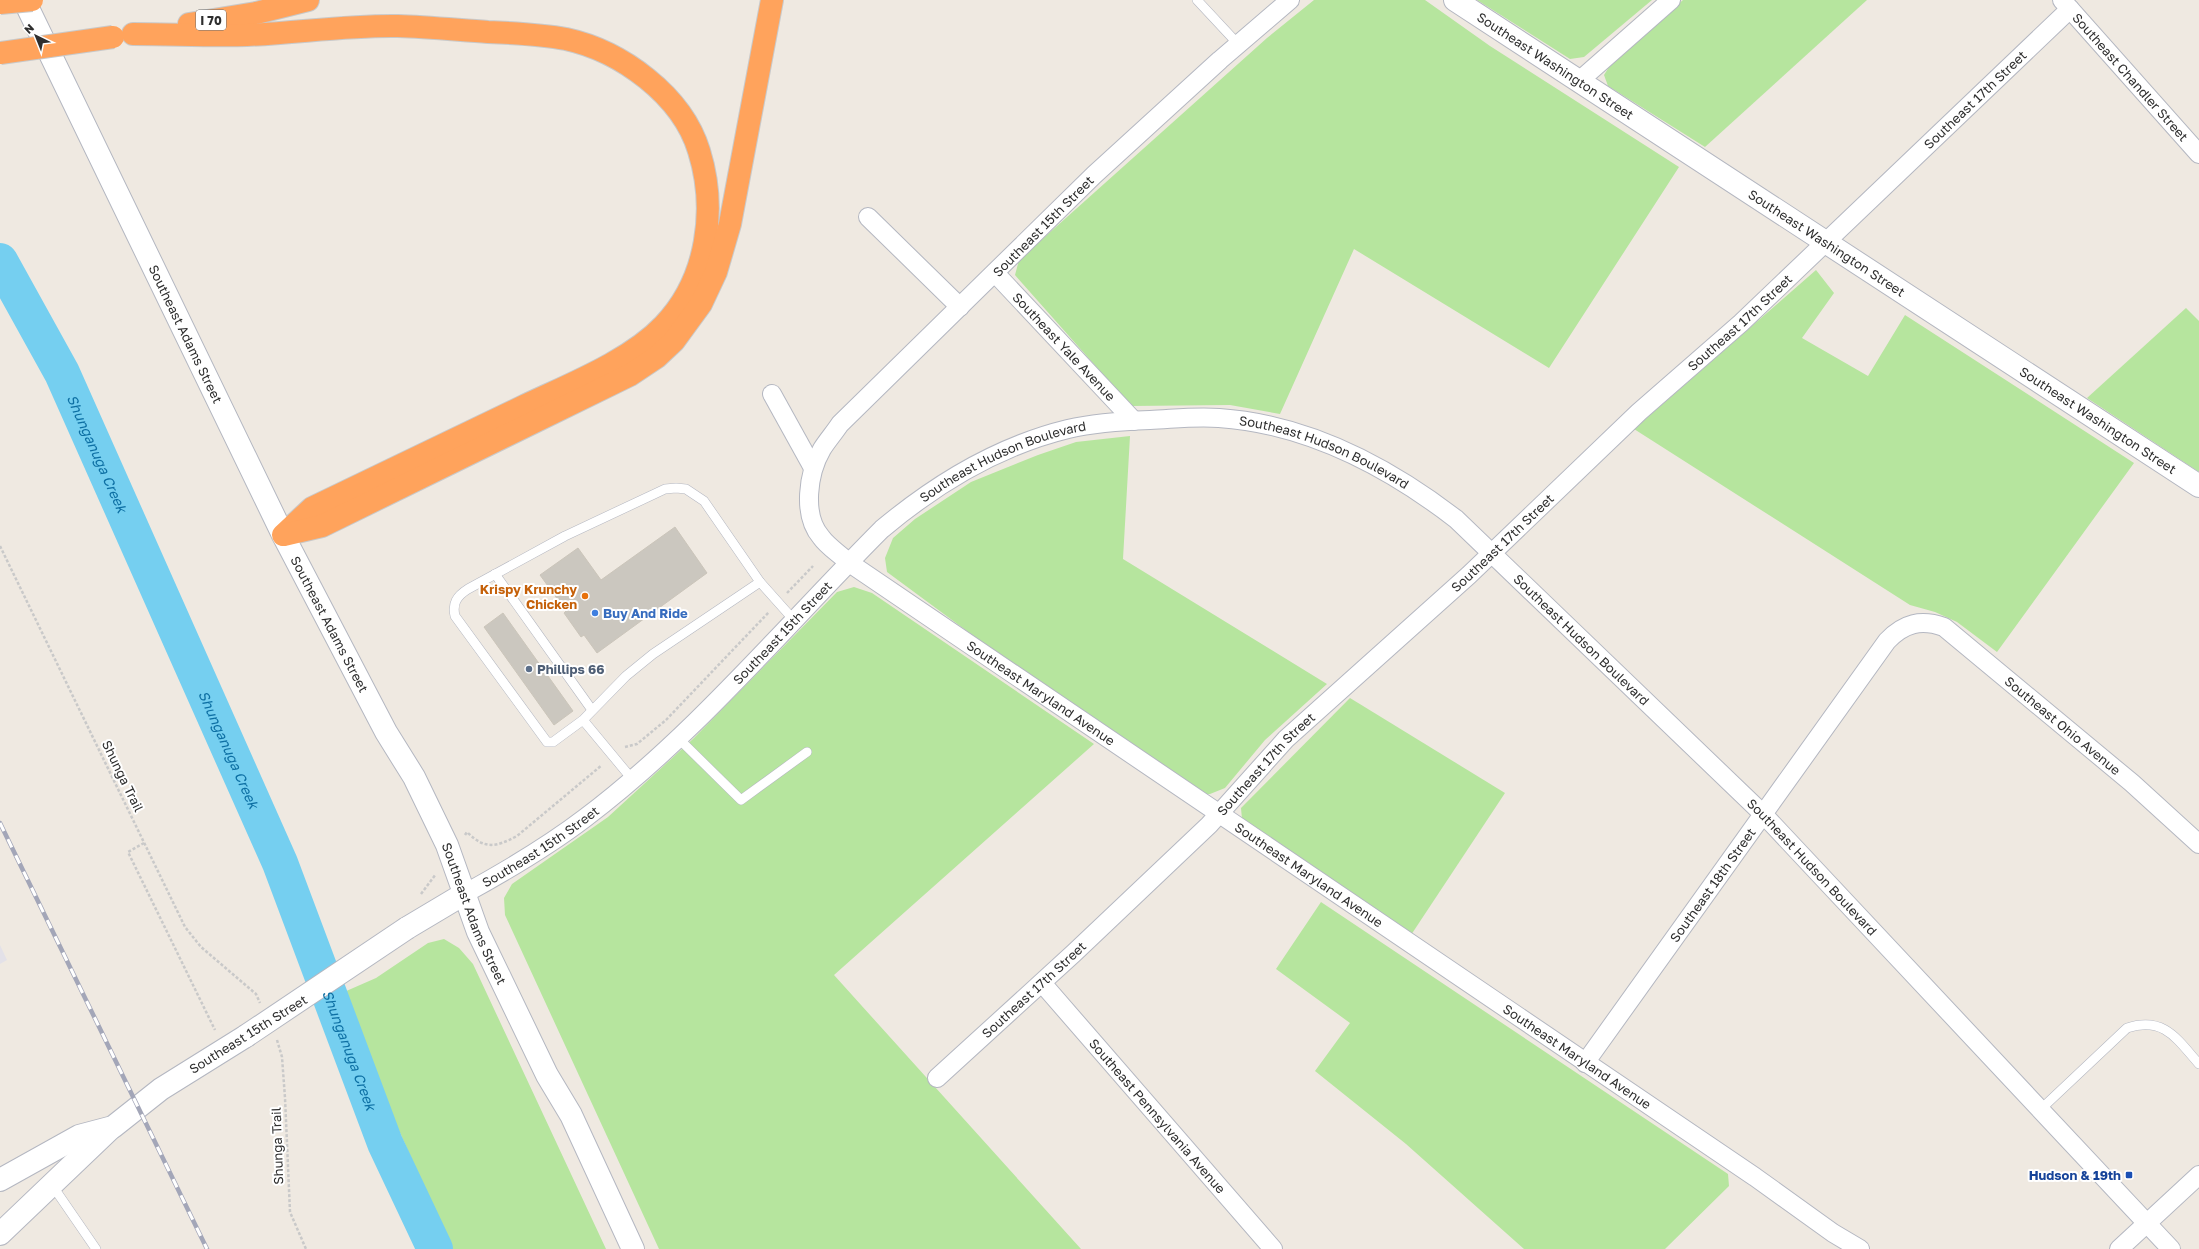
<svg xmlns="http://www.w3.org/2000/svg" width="2199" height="1249" font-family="'Golos Text',sans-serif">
  <rect width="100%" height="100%" fill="#efe9e1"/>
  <polygon fill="#e3e1e8" points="0,945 7,960 0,964"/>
  <g fill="#b6e59e">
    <polygon points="1314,0 1425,0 1490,46 1679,167 1549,368 1354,249 1280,414 1230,405 1131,406 1015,275 1019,260 1267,38"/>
    <polygon points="1477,0 1652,0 1584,57 1570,59"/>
    <polygon points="1683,0 1867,0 1705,147 1608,86 1604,75 1614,59"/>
    <polygon points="1816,270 1834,293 1802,338 1868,376 1905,315 2134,463 1997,652 1957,622 1935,612 1910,605 1634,429"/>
    <polygon points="2186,308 2199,321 2199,472 2087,398"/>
    <polygon points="1130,436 1123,559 1327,684 1265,740 1225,788 1210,794 1189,795 887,572 885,558 893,538 915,519 971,482 1038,455 1076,442"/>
    <polygon points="854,587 872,593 1094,744 834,975 1081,1249 659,1249 505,915 504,898 512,884 608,817 694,738 837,592"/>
    <polygon points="1350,698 1505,793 1411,935 1242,819 1241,808"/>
    <polygon points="1321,902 1728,1174 1729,1186 1665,1249 1524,1249 1406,1144 1315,1071 1350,1023 1276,969"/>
    <polygon points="444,939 459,948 473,964 606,1249 452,1249 380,1088 344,992 376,978 428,943"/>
  </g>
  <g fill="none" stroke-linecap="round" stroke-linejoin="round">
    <path stroke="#75cff0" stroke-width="36" id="s1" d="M0 261 62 373 280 863 385 1143 435 1249"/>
  </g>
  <g fill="#cbc7bf" stroke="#cbc5ba">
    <polygon points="675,527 707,573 597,653 584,635 581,637 564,613 566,611 540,575 578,548 601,580"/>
    <polygon points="503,613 573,711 554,725 484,627"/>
  </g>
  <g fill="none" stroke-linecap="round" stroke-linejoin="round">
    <g stroke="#b4b7c1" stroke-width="10">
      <g id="lane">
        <polyline points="1197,0 1238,44"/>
        <polyline points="495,574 592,710"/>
        <polyline points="760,582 793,619"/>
        <path d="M583 720 553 742H547L455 616C452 603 457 596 468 589L565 536 665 489 676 488 686 489 704 501 760 582 653 654 626 676 583 720 632 779"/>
        <polyline points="678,738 741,800 807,752"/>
        <path d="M2040 1110 2127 1028C2164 1016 2177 1039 2199 1064"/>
        <polyline points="52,1185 96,1249"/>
      </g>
    </g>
    <g stroke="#b4b7c1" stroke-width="20">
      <g id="street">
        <path id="s2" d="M1290 0 1220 60 1094 175 840 424C834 433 827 441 822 449 808 473 802 515 821 537 828 547 840 554 848 562L1755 1177 1833 1233 1860 1249"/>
        <path id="s3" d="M2062 0 2199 154"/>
        <polyline points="1579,81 1671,0"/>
        <polyline points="868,217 960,307"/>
        <path id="s4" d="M995 273 1134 421"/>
        <polyline points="772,394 813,468"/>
        <path id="s5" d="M464 894C506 871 547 847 585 818 694 736 785 626 882 529 937 483 998 446 1068 429 1094 423 1123 421 1150 420 1173 419 1196 416 1219 418 1307 424 1387 466 1456 519L1763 814 2171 1249"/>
        <path id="s6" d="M1042 983 1273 1249"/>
        <path id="s7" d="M1585 1063 1887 641C1904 623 1921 619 1944 627L2132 783 2199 844"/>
        <path id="s8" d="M937 1078 1074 953 1209 825 1286 739 1469 575 1639 412 1741 323 2070 9"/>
        <polyline points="2119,1249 2199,1175"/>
      </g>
    </g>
    <g stroke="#b4b7c1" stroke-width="24">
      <g id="secondary">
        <path id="s9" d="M24 0 283 535 386 732 414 777 447 845 478 932 547 1075 571 1115 633 1249"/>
        <path id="s10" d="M1455 0 2199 486"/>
        <polyline points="407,928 464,894"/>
        <polyline points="0,1180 79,1136 113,1127 161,1089 246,1036"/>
        <polyline points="0,1234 110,1129"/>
      </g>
    </g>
    <g stroke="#c9c9c9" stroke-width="24">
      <g id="highway">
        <polyline points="189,24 256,13 308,0"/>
        <path d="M133 34C171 34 209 36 247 35 297 33 348 25 398 26 428 27 458 30 488 32 514 33 540 34 566 39 621 51 682 95 699 151 717 209 708 279 664 325 630 361 568 385 524 406 453 440 383 474 312 508L283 535"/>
        <polyline points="284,535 322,526 630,375 657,357 674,341 701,304 716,272 730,224 772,0"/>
      </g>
    </g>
    <g stroke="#c9c9c9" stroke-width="2.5" stroke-dasharray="3 2" stroke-linecap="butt">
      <polyline points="0,546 185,927 201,947 256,994 260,1003"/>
      <polyline points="787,593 813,566"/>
      <polyline points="625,747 637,744 666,720 769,612"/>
      <path d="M465 835 467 832C485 850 496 847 517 836L602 765"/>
      <polyline points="144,843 128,852 215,1030"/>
      <polyline points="421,894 436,874"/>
      <polyline points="277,1040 282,1057 285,1098 290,1212 306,1249"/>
    </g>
    <use href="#lane" stroke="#fff" stroke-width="9"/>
    <use href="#street" stroke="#fff" stroke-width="18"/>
    <use href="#secondary" stroke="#fff" stroke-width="22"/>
    <use href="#highway" stroke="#ffa35c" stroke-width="22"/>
    <g stroke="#a3a6b8" stroke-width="4.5">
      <polyline id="rail" points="0,823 207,1249"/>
    </g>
    <use href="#rail" stroke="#fff" stroke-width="3" stroke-dasharray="9" stroke-linecap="butt"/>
    <g stroke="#b4b7c1" stroke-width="24" stroke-linecap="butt">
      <polyline id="secondary-bridge" points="246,1036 407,928"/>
    </g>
    <g stroke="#c9c9c9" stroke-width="24" stroke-linecap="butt">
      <g id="highway-bridge">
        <polyline points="0,3 32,0"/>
        <polyline points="0,53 113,37"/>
      </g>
    </g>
    <use href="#secondary-bridge" stroke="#fff" stroke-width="22"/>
    <use href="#highway-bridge" stroke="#ffa35c" stroke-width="22"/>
  </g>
  <circle fill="#e8710a" stroke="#fff" stroke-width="1.5" cx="585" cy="596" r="4"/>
  <circle fill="#3f7fe0" stroke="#fff" stroke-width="1.5" cx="595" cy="613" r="4"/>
  <circle fill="#5c6f8a" stroke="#fff" stroke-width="1.5" cx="529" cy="669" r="4"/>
  <rect fill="#1a4fb4" stroke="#fff" stroke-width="1.5" x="2125" y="1171" width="8" height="8" rx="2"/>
  <g text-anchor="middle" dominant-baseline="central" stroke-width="4" stroke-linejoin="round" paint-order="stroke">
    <rect fill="#fff" stroke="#6d6d6d" stroke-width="1" x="196" y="10" width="30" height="20" rx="3"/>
    <g font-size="12" font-weight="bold" fill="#2e2e2e">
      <text x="211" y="20">I 70</text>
    </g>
    <g font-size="13" fill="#2e2e2e" stroke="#fff">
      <text stroke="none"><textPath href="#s10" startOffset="120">Southeast Washington Street</textPath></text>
      <text stroke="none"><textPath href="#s3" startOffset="103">Southeast Chandler Street</textPath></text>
      <text stroke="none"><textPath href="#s8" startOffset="1427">Southeast 17th Street</textPath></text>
      <text transform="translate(1043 226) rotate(-45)">Southeast 15th Street</text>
      <text stroke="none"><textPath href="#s10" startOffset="444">Southeast Washington Street</textPath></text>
      <text stroke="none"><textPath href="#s8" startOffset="1103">Southeast 17th Street</textPath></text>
      <text stroke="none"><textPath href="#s9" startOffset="371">Southeast Adams Street</textPath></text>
      <text stroke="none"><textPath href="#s4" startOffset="101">Southeast Yale Avenue</textPath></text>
      <text stroke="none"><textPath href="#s10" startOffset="768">Southeast Washington Street</textPath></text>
      <text stroke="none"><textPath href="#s5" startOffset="1034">Southeast Hudson Boulevard</textPath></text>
      <text stroke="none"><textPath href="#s5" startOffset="698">Southeast Hudson Boulevard</textPath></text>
      <text stroke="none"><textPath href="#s8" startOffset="779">Southeast 17th Street</textPath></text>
      <text stroke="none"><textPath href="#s9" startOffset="695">Southeast Adams Street</textPath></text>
      <text stroke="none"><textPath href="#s5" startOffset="414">Southeast 15th Street</textPath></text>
      <text stroke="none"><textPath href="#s5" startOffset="1358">Southeast Hudson Boulevard</textPath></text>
      <text stroke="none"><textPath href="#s2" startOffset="1012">Southeast Maryland Avenue</textPath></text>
      <text stroke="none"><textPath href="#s7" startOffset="736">Southeast Ohio Avenue</textPath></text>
      <text stroke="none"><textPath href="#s8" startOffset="455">Southeast 17th Street</textPath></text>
      <text transform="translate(123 776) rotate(64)">Shunga Trail</text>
      <text stroke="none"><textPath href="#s5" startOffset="90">Southeast 15th Street</textPath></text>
      <text stroke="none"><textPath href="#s5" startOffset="1682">Southeast Hudson Boulevard</textPath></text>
      <text stroke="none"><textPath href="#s2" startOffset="1336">Southeast Maryland Avenue</textPath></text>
      <text stroke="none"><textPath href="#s7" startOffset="219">Southeast 18th Street</textPath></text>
      <text stroke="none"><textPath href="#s9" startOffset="1019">Southeast Adams Street</textPath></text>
      <text stroke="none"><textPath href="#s8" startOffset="131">Southeast 17th Street</textPath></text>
      <text transform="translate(248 1034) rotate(-32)">Southeast 15th Street</text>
      <text stroke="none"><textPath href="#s2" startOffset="1660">Southeast Maryland Avenue</textPath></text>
      <text stroke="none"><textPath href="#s6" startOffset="176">Southeast Pennsylvania Avenue</textPath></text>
      <text transform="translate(277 1146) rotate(-92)">Shunga Trail</text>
    </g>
    <g font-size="13" font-weight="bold" fill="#c56008" stroke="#fff" text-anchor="end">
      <text x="577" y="589">Krispy Krunchy<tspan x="577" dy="15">Chicken</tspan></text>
    </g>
    <g font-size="13" font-weight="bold" fill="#366cbe" stroke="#fff" text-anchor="start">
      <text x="603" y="613">Buy And Ride</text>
    </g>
    <g font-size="13" font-weight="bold" fill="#4e5e75" stroke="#fff" text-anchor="start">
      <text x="537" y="669">Phillips 66</text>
    </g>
    <g font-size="13" font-weight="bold" fill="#164399" stroke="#fff" text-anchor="end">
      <text x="2121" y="1175">Hudson &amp; 19th</text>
    </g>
    <g font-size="14" font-style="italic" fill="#0d6fa3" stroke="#fff">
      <text stroke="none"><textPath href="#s1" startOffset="216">Shunganuga Creek</textPath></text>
      <text stroke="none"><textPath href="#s1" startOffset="540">Shunganuga Creek</textPath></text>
      <text stroke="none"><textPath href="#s1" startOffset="864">Shunganuga Creek</textPath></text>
    </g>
  </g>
  <g transform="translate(36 36) rotate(317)" stroke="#ffffff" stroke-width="3" paint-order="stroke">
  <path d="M0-3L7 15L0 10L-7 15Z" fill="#2e2e2e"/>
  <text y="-6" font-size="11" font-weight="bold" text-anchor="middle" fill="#2e2e2e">N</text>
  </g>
</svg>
